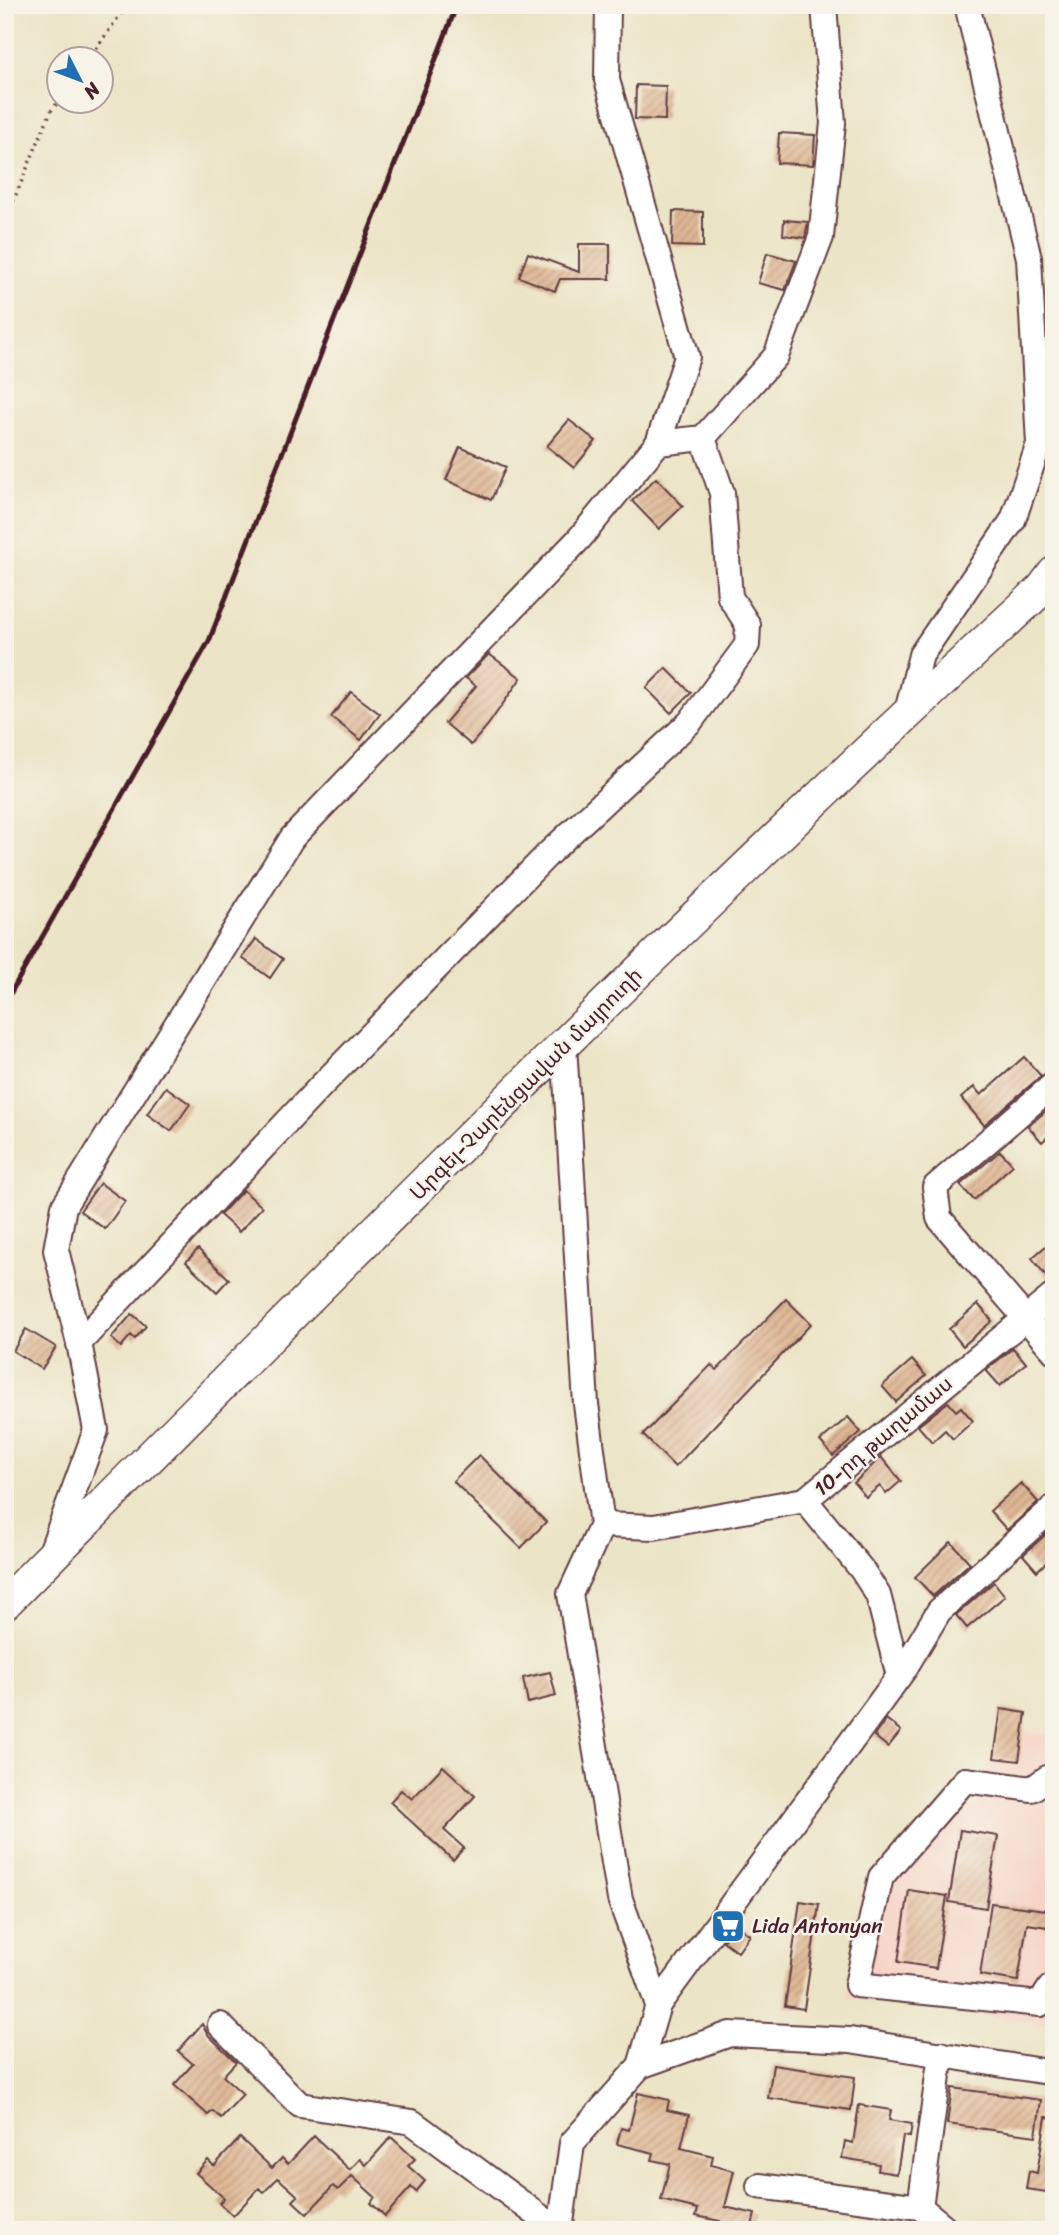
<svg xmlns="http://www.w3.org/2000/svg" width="1059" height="2235" font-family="Sriracha,'Noto Sans Armenian',sans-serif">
  <defs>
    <pattern id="building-hatch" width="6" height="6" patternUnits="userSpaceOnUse" patternTransform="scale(1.75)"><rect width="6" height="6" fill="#e0b895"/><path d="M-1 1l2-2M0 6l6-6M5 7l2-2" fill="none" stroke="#b8957a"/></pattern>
  </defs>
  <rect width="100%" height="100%" fill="#f7f3e8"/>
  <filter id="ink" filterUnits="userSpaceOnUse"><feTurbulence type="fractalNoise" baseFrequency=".0143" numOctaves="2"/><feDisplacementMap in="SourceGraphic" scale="14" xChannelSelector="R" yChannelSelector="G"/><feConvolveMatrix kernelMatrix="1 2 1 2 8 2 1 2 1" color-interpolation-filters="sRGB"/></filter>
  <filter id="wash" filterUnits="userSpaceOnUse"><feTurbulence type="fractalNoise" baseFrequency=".00686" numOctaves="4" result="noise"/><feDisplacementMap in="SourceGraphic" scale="28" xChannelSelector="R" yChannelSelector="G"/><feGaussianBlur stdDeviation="1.57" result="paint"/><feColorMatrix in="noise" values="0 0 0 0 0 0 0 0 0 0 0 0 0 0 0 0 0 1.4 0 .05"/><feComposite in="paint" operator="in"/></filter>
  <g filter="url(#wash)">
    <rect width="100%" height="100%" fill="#ece4c6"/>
    <polygon fill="#f6d2c4" points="1000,1727 1054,1736 1054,2024 848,1998 862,1919 950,1816 978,1807"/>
    <g id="blocks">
      <g fill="url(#building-hatch)">
        <polygon points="636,85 666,86 665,120 635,119"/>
        <polygon points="779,133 815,135 813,165 777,163"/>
        <polygon points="673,211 703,212 703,247 672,246"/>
        <polygon points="784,220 808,222 805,238 783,235"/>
        <polygon points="579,244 610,244 610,279 560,279 555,291 519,277 528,253 579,272"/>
        <polygon points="767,253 796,261 785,290 758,283"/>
        <polygon points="569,420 596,441 574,468 547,446"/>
        <polygon points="460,447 506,467 491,500 446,480"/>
        <polygon points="656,478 683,506 659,529 632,501"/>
        <polygon points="489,654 521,678 488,725 471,745 445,723 476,686 466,678"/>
        <polygon points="666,668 691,693 671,713 646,688"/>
        <polygon points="351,692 380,714 361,740 331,717"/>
        <polygon points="256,939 283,959 270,978 242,958"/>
        <polygon points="1024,1057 1041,1076 984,1125 961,1098 974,1087 981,1095"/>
        <polygon points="166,1087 190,1104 171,1131 147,1114"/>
        <polygon points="1054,1104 1054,1131 1042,1142 1028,1126"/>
        <polygon points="1000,1151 1013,1165 974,1200 960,1185"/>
        <polygon points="100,1183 125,1201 105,1229 80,1211"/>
        <polygon points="243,1190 262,1207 239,1232 220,1215"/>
        <polygon points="1054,1239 1054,1280 1050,1281 1032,1258"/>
        <polygon points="198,1249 229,1279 217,1292 186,1262"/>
        <polygon points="786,1299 811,1324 675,1467 643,1435 711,1365 717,1370"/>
        <polygon points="978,1304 992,1321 963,1346 949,1329"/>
        <polygon points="132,1314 146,1326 135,1339 131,1335 121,1347 111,1338"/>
        <polygon points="26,1329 56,1347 42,1369 13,1351"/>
        <polygon points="1013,1348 1026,1363 1000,1386 986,1370"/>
        <polygon points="912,1360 926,1376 896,1402 882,1386"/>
        <polygon points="948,1402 956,1411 961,1407 973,1421 953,1439 945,1430 932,1442 918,1426"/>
        <polygon points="848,1417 861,1432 833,1456 820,1441"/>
        <polygon points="479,1455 546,1522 521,1548 453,1481"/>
        <polygon points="881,1457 901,1481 886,1494 880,1486 866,1497 854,1483"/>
        <polygon points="1021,1483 1038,1502 1007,1530 990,1511"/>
        <polygon points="1054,1527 1054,1555 1037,1571 1023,1555"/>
        <polygon points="951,1542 970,1563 933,1596 915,1577"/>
        <polygon points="994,1582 1005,1596 967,1628 956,1615"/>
        <polygon points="550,1672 556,1696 528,1703 523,1678"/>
        <polygon points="1001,1709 1026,1713 1019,1761 994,1758"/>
        <polygon points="886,1719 901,1731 888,1747 874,1736"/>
        <polygon points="443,1766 475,1796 444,1830 464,1848 453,1860 390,1802 401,1790 412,1799"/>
        <polygon points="960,1830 998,1836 986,1908 949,1902"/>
        <polygon points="909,1890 947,1896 936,1968 898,1962"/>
        <polygon points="800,1901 819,1904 804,2009 785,2006"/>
        <polygon points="991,1903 1054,1911 1054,1928 1027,1924 1018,1981 980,1975"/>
        <polygon points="735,1925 750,1935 738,1952 723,1941"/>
        <polygon points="202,2024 209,2036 236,2062 223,2076 243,2094 221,2118 213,2111 208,2115 174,2085 193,2064 178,2051"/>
        <polygon points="773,2065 855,2077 851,2110 768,2098"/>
        <polygon points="952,2088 1041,2100 1036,2136 947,2124"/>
        <polygon points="638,2093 669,2100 667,2110 689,2115 681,2148 713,2156 711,2165 734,2171 725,2207 755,2214 751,2230 718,2230 720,2221 696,2216 698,2209 661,2200 670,2164 652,2160 654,2153 617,2144 621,2128 629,2130"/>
        <polygon points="859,2105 891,2110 889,2120 912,2124 910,2137 903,2136 897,2174 878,2171 879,2164 842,2158 845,2141 853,2143"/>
        <polygon points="1046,2117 1054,2118 1054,2193 1026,2189 1029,2171 1037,2173"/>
        <polygon points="314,2136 350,2170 360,2159 366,2165 391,2137 415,2159 408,2166 425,2181 416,2192 411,2187 385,2216 371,2203 375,2197 352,2176 338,2190 333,2186 307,2214 293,2201 298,2196 278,2178 264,2192 259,2188 233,2216 219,2203 224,2198 196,2173 208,2160 214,2166 240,2138 272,2168 282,2158 288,2164"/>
      </g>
    </g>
  </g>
  <g filter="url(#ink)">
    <use href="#blocks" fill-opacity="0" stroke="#623d42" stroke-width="2"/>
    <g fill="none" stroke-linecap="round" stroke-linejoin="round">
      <g stroke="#623d42" stroke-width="28">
        <g id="minor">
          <polyline points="658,443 703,438 776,356 821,237 833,123 824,5"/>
          <polyline points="907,712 921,655 1013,520 1039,444 1029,258 967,5"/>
          <polyline points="564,1045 586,1404 602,1525 570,1594 620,1899 658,2005"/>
          <polyline points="1054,1084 935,1187 939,1218 1054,1351"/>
          <polyline points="79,1343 320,1087 550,852 690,722 747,645 748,625 730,597 722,493 703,438"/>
          <polyline points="805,1500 862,1570 878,1595 899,1676"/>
          <polyline points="602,1525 654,1527 805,1500 1054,1295"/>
          <polyline points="50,1555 96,1430 79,1343 56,1250 64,1206 292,838 579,539 658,443 687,357 607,80 608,5"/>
          <polyline points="1054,1779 1047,1778 1032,1789 965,1780 881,1877 857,1985 1040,2004 1050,1988 1054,1989"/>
          <polyline points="220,2025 300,2105 412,2122 558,2230"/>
          <polyline points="941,2054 920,2207 948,2230"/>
          <polyline points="640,2066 658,2005 903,1671 939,1611 1054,1507"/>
          <polyline points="759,2186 920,2207"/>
          <polyline points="560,2230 572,2143 640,2066 730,2034 850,2040 1054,2073"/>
        </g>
      </g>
      <g stroke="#623d42" stroke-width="35">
        <path id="major" d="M5 1603C346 1260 686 915 1042 589L1054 573"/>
      </g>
      <g stroke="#623d42" stroke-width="3.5" stroke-dasharray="2 5" stroke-linecap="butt">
        <polyline points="88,60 127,5"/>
        <polyline points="5,221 51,111 60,100"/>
      </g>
      <use href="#minor" stroke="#fff" stroke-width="24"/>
      <use href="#major" stroke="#fff" stroke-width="32"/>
      <polyline stroke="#4a1f2b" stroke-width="5" points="5,1003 209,641 453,15 454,5"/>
    </g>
  </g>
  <defs>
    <g id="supermarket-square" transform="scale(1.75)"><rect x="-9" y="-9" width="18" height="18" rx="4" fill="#1f6fb2" stroke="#f7f3e8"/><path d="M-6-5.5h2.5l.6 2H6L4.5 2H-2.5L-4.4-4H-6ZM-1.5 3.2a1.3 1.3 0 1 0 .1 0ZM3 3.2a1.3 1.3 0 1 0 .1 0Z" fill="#fff"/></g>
  </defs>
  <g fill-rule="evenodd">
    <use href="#supermarket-square" x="728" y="1926"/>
  </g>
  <g text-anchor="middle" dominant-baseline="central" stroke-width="5" stroke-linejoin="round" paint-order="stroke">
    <g font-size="21" fill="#4a1f2b" stroke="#f7f3e8">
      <text transform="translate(526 1084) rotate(-45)">Արգել-Չարենցավան մայրուղի</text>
      <text transform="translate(883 1436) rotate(-40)">10-րդ թաղամաս</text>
    </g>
    <g font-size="21" fill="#4a1f2b" stroke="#f7f3e8" text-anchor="start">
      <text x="752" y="1926">Lida Antonyan</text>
    </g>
  </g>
  <rect width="1059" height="2235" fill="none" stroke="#f7f3e8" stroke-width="28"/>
  <g transform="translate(80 80) rotate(132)"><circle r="33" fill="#f7f3e8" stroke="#b29e9c" stroke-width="2"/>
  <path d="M0-5L12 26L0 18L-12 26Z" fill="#1f6fb2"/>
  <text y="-10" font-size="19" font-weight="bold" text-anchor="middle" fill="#4a1f2b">N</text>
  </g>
</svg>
